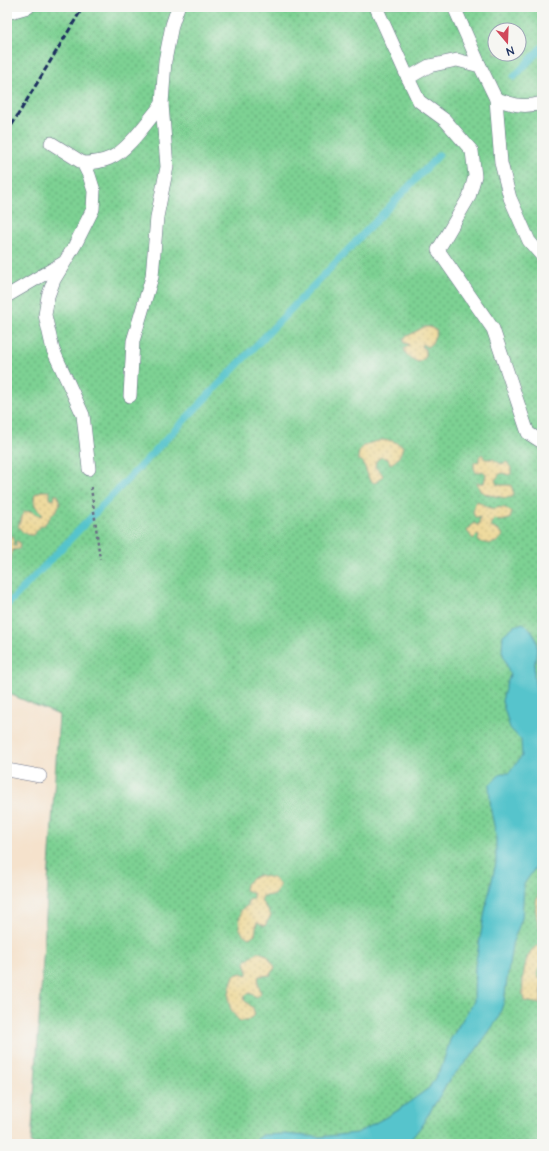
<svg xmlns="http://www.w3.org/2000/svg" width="549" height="1151" font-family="'Architects Daughter',sans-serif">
  <defs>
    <pattern id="grass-dots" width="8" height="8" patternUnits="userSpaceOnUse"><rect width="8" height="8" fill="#7dd193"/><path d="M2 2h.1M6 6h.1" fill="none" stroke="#66aa7b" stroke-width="1.8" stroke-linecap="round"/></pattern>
    <pattern id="sand-dots" width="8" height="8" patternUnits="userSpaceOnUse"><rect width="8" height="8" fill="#eeda9e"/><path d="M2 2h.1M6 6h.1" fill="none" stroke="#ccbb8a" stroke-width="1.8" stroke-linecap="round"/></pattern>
  </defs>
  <rect width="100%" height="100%" fill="#f6f6f2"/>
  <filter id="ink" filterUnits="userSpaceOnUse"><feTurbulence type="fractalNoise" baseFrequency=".025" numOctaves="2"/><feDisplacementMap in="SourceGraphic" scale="8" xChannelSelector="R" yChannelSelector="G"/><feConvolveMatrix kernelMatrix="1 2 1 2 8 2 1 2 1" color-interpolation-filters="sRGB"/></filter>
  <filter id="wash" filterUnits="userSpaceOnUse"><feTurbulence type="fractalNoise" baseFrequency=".012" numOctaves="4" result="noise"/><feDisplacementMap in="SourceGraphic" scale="16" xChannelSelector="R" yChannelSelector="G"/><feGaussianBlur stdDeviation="0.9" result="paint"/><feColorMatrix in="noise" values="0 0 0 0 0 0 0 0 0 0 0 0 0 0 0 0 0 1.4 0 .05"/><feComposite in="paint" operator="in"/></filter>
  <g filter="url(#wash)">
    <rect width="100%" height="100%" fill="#f5e2cc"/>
    <path fill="url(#grass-dots)" stroke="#4c8078" fill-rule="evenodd" d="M7 7H542V1144H31L59 715 7 693ZM495 30H519V54H495Z"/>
    <g fill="url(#sand-dots)" stroke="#84847e">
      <path d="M424 327H430L437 331 432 343 427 347 422 344 421 346 425 349V358L419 362C412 360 406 356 404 349L409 345 408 344 404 343V338Z"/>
      <path d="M382 440 393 441 403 446C401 454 398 461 390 464L388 459 381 457 376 461 375 467 381 472 383 476 375 483 370 481 363 462 358 459C358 444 371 443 382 440Z"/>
      <polygon points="482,454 485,459 493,459 501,464 507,462 511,468 511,474 508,475 503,473 500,474 495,480 497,485 511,485 514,494 512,497 506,498 489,495 480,491 477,483 484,483 486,474 483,471 476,473 474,468 474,463 479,461 479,457"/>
      <path d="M41 491H48L50 492V499L54 500 55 495H58L60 505 44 525 41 526 33 535C26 536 22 532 18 526L24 512 30 511 41 516 43 514C36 508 32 504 35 494Z"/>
      <path d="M478 501C481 503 486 507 490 508 500 510 499 503 512 512L510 519 501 521 495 519 491 523V527L501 532 503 535C498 545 488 545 478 541L479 536 477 535 473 539 467 531 474 523 477 525 479 524 480 517H475L473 513 475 503Z"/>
      <polygon points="7,535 14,537 13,546 16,546 16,541 18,541 20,545 19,549 13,550 11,555 11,561 7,565"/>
      <path d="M260 875 273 878 280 885 275 895 263 896 261 901 271 915 265 926 257 922 255 934 249 938C235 931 240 922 241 910L247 906 248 901 253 898V893L245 890 246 884 254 877Z"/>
      <path d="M542 888V928L540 929C535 913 533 902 542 888Z"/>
      <path d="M538 945H542V967L539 968 537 974 540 979H542L541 1004 524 1001C521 990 523 961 531 951 532 949 536 947 538 945Z"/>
      <path d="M258 952 267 955 275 967 271 975 259 976 258 983 261 994 257 997 250 993 245 995 244 1000 253 1008 255 1015 246 1021H240C224 1006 228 994 234 975L241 973 247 975 248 973 245 962 250 957Z"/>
    </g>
    <path fill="#57c4cc" stroke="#397a95" d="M523 623C544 638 535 651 534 672 534 683 537 692 542 702V858L524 884 522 918 512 944 504 1001 498 1019 473 1054 450 1079 420 1128 407 1144H250L263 1135 283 1134 319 1137 357 1133 397 1111 429 1088 442 1066 450 1040 474 1001 475 966 486 906 496 863V835L491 811 489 786 501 773H509L522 756 521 740 510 728 502 701 506 685 510 675 502 651 503 635 514 626Z"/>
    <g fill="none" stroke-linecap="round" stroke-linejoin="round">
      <g stroke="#57c4cc" stroke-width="7">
        <polyline points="514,77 542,47"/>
        <polyline points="7,605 439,155"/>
      </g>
    </g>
  </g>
  <g filter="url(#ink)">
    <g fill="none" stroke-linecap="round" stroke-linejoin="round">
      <g stroke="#676e84" stroke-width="14">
        <g id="service">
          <polyline points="376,7 408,78"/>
          <polyline points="454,7 480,66"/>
          <polyline points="7,13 28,7"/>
          <path d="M496 99C514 105 524 108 542 103"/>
          <polyline points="51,143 83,163 89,175 94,191 93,209 75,245 54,280 48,296 45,315 53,350 83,415 89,469"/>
          <path d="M83 163C92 163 101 162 110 158 128 151 149 119 162 104"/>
          <polyline points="542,256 529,241 510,198 501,163 496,99 480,66 457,60 429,66 408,78 419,101 445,120 472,151 475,176 469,197 438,250 493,329 528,433 542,442"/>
          <polyline points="7,296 63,263"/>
          <polyline points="130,396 133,341 152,277 157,217 167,167 162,104 165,61 172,25 178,7"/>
          <polyline points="7,770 40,776"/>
        </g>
      </g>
      <polyline stroke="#676e84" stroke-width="2.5" stroke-dasharray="3 3" stroke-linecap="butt" points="91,487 100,559"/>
      <use href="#service" stroke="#fff" stroke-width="13"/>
      <polyline stroke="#1b2f5e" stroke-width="3" stroke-dasharray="6 3" stroke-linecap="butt" points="7,133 83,7"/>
    </g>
  </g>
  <rect width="549" height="1151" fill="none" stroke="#f6f6f2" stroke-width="24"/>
  <g transform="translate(507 42) rotate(161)"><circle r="19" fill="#f6f6f2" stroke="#9ea6b7"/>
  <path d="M0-3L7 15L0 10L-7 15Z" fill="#d1495b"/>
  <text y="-6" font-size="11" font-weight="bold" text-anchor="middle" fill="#1b2f5e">N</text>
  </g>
</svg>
